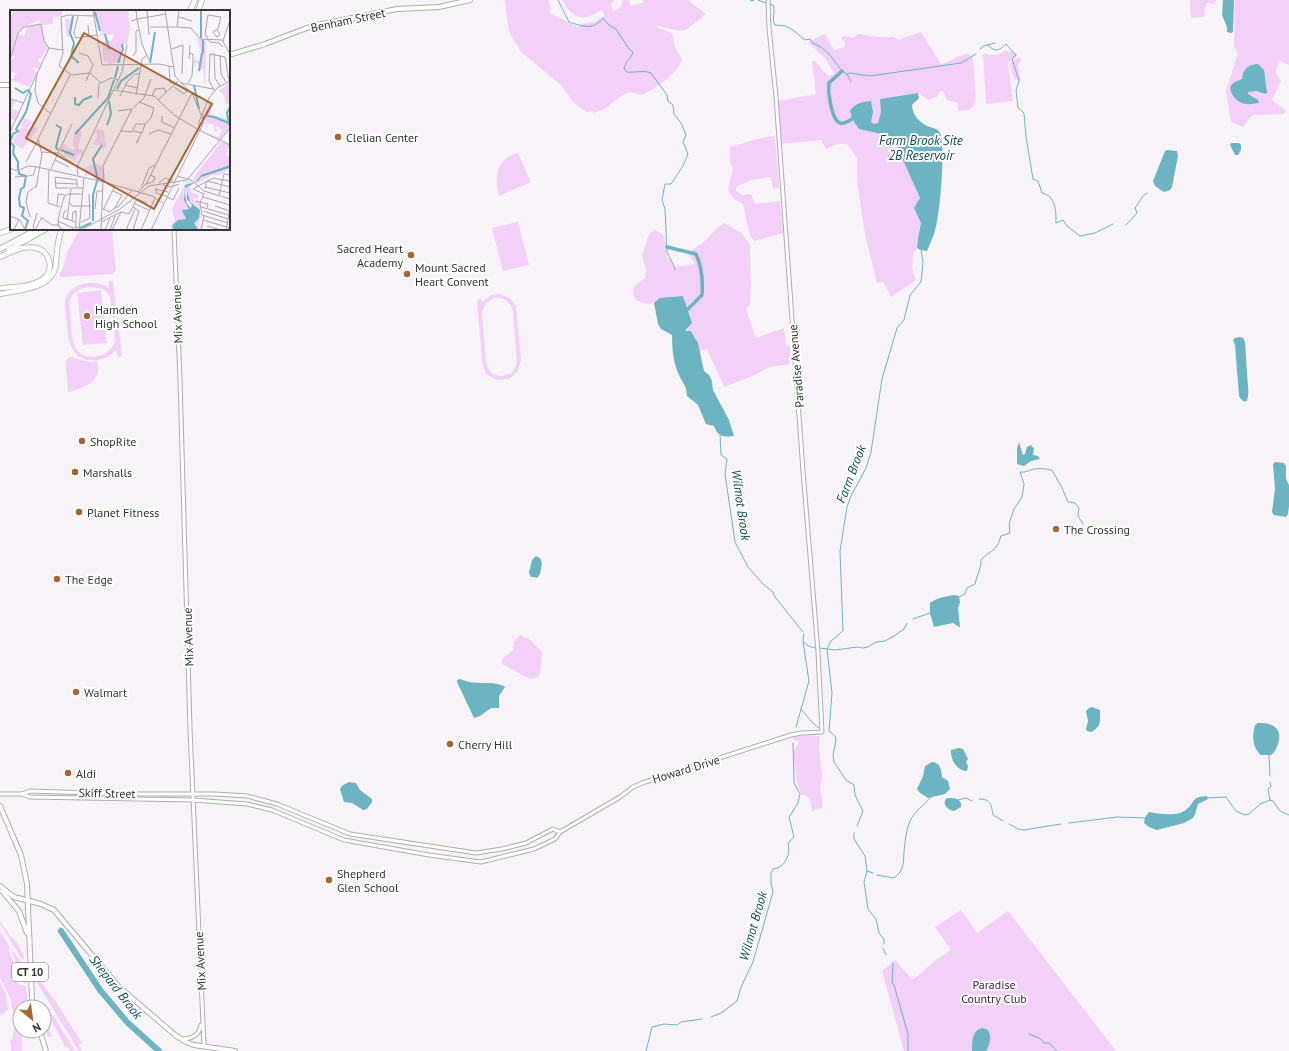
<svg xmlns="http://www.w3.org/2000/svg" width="1289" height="1051" font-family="'PT Sans',sans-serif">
  <rect width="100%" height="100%" fill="#f8f3f9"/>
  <g fill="#f3d0f7" fill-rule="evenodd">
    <path d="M505 0H549L551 10 550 13 579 28 581 24 595 22 605 15 601 10C582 23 573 19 562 0H615L610 4 614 11 621 7 622 0H629L631 6 643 3 642 0H688L706 14 686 30 679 31 655 25 658 28 672 33 675 47 682 59C675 77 658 86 643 95L630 92 621 96 606 108 594 113 592 111 587 112 574 103 561 85 521 52 509 32Z"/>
    <polygon points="1190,0 1216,0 1215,4 1206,3 1204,17 1191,18"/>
    <polygon points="1235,0 1289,0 1289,65 1279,61 1276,72 1281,81 1272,100 1286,111 1284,114 1252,115 1243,127 1231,122 1226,91 1238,53 1234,47"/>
    <path d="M921 32 941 64C951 62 959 54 969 54L973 59 976 96 975 103 970 110 958 111V103L947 100 943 91 939 92 938 96 929 100 918 93 880 99 881 112 878 123 874 124 871 122 872 104 851 117 859 129 886 135 894 140 920 198 914 208 921 223 918 239 917 248 913 254 912 269 916 280 891 297 883 281 877 283 865 235 857 181V158L847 144H837L826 149 821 140 781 144 778 101 816 94 812 62 814 60 828 76 834 74 826 59 808 42 825 34 834 50 845 47V42L842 40V37L845 36 852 38 859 34 877 37H894L898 40Z"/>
    <polygon points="1005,51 1012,51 1018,55 1008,63 1013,101 986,104 983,54 999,55"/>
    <polygon points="1019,57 1021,59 1018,65 1021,79 1019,81 1015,80 1009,64"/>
    <path d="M775 136 779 188H773L771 177 751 180 736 187V191L742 195 751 194 755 204 780 201 783 233 754 241 750 236 743 204 734 199 728 190 733 168 730 162V147C745 143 760 137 775 136Z"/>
    <path d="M518 153 531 182 499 196C493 178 497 158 518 153Z"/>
    <polygon points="518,222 529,265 503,271 492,228"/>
    <path d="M724 223 742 233 750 245 751 286 750 305 746 309 756 338 784 328 786 346H790V364L770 367 750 377 724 387 707 349 700 351 698 343 692 331 684 332 689 328 660 298C651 306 647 305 636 300 629 287 635 286 645 278L646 270 642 256 649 234 655 230 663 234 665 240 667 257 671 260 674 267 695 264 689 254C693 247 700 246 705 241 711 235 716 228 724 223Z"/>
    <polygon points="80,229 109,229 112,232 116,270 113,274 62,277 59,275 63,268 67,252"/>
    <path d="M109 281H113L122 356 118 357 116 350C110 357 101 361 91 360 64 359 68 325 65 305 65 283 94 278 109 288ZM90 287 103 289 110 296 115 339C114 357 83 364 75 347 71 338 71 314 69 304 71 292 80 288 90 287Z"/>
    <polygon points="101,290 107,343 83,345 77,293"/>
    <path d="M500 294 511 299 516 306 521 360 518 371 509 379 497 380 486 374 482 362 477 300 481 299 482 302 491 295ZM494 298C504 297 511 302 513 312L517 363 512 373 502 376C493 376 488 371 486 362L482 312 486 303Z"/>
    <path d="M70 357 90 362 97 361C104 381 82 389 68 392L66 366 67 359Z"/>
    <polygon points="520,635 525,638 528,638 542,652 540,675 536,678 530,679 502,664 502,659 513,650 514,642"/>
    <path d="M808 735 820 736 819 748 822 776 820 790 822 798 823 808 811 811C812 802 811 796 801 794L796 779 794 758V750L799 743V741L794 740 793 737Z"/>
    <polygon points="961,910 977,933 1008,911 1116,1051 904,1051 882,971 895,960 913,980 936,960 951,950 935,927"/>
    <polygon points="0,921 11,937 17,942 24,956 23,961 0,924"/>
    <polygon points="0,931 9,946 9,951 16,968 15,976 16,981 20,985 26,986 28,1007 20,1007 20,1031 22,1031 22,1051 11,1051 11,1045 9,1042 12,1040 15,1026 11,1000 0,978"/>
    <polygon points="12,949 26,970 26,984 21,981 20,979 17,965 13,955"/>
    <polygon points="37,977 56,1002 82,1043 79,1045 82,1051 79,1051 36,981 34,978"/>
    <polygon points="0,982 6,994 8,1009 2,1015 1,1014 0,1014"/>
    <polygon points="44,1011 47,1014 53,1015 75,1051 70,1051 67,1046 65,1047 63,1042 51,1020 48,1022 51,1027 48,1029 52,1036 48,1037 44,1026"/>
  </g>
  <g fill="#6cb4c2">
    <polygon points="1223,0 1234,0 1233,32 1231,33 1227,32 1227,27 1222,15"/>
    <path d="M1258 64 1264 70 1267 93 1265 94 1256 91 1248 92V94L1258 100 1259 103C1255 103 1250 105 1246 104 1239 104 1228 93 1231 86 1233 82 1238 81 1242 79 1243 69 1247 65 1258 64Z"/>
    <path d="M918 93 919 98 912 105C912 114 919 122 927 126 931 128 938 128 940 133 946 145 940 216 935 231 933 237 930 244 927 251L921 250 917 248 918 239 921 223 914 208 920 198 894 140 886 135 859 129 852 119 850 111C855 103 862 102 871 101L873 112 871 122 874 124 878 123 881 112 880 99Z"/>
    <polygon points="1231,143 1239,143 1241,145 1241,150 1238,155 1235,155 1230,145"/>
    <polygon points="1167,150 1177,151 1178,156 1172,187 1170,190 1164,192 1155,186 1153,181 1165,151"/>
    <path d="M683 296 692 323 685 331H691L698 343 704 371 709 375 712 381 713 390 729 420 734 436C723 437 718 437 714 426L706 424 698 405 687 396C686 383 682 383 678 373 673 361 672 347 672 335L661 329 658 324 654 303 660 298Z"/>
    <path d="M1240 337 1243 338 1245 342C1246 352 1246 362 1247 372 1247 382 1250 391 1247 401 1243 402 1241 400 1239 396L1235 345 1233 340 1235 338Z"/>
    <polygon points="1019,442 1023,455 1025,454 1027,447 1031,445 1034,449 1033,455 1038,456 1040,459 1031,461 1024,466 1017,464 1017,449"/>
    <polygon points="1275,462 1284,463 1286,466 1286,479 1289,485 1289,506 1288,514 1286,517 1274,515 1272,512 1275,489 1273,464"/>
    <polygon points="536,556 540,558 542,563 540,574 537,578 534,577 531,577 529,573 532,560"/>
    <path d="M955 595 959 596 960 602 958 608 960 627H959L953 623 934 627 930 613V603C937 598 946 596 955 595Z"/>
    <path d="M460 679C474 686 490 680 504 686L505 687 499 696V708H491L480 716 474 718 457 682V680Z"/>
    <path d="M1092 707 1100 710C1100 720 1102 727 1091 732L1087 731 1086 729 1088 721 1086 711 1089 708Z"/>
    <path d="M1258 723C1273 722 1283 729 1278 744 1276 749 1275 752 1271 755H1261C1252 748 1252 735 1255 725Z"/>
    <path d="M959 748 963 749 968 759 966 762 968 766 967 771C957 771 950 759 951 750Z"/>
    <path d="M932 762C941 763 941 769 942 777L948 781 950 789 945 794 928 798 920 793 917 789 923 776 925 766Z"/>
    <polygon points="349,782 356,783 360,790 372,799 372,802 367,809 363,810 352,803 344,802 340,789 343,785"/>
    <path d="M1207 796 1208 799 1198 804 1195 814 1193 818 1184 823 1157 830 1149 827 1144 823 1145 818 1149 812C1159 814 1179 817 1187 809 1197 800 1191 797 1207 796Z"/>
    <path d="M947 798C954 798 962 798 961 807L954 811C948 810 941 804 947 798Z"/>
    <path d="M983 1028 988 1030C992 1037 990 1044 986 1051H972C972 1042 972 1029 983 1028Z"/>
  </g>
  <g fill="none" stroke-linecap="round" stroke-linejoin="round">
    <g stroke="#6cb4c2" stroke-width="1">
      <path d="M558 0 569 22C579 25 589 30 598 23 600 22 601 20 603 18L609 25 616 29 629 49 633 52C631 59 625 62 624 69L627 72C634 73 644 70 651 73L667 95 668 101 673 105 674 114 681 123 686 135 683 142 688 154 683 166 671 184H665L662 200 665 209 667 252 674 266 675 270"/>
      <polyline points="750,0 751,1 754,0"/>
      <polyline points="758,0 766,3"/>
      <path d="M770 4 773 5C776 12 771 19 775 25L785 26 793 30 805 40 810 39 813 43 821 47 829 54 842 71 847 74 851 82"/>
      <path d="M988 45C995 53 1000 50 1006 44L1016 55 1012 59 1019 81 1016 90 1018 108 1024 113 1026 137 1033 179 1038 181 1042 193C1056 196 1056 211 1056 223L1063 220 1067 226 1080 236 1095 233 1113 224"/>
      <polyline points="980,49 984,46 995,43"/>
      <polyline points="847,74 850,73 870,76 961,63 976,54"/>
      <polyline points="1126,225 1137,213 1135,208 1143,196 1147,193"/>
      <polyline points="720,435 721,455 727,459 725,474 735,542 748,567 763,584 773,592 775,597 803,632"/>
      <path d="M959 597 965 594 967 588 975 584C977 575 981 569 981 560 991 549 996 553 1001 536L1010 533 1009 524 1014 509 1022 497 1024 484 1020 472C1026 473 1029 470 1034 469 1041 468 1046 469 1052 470L1062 488 1068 502 1075 503 1079 508 1078 516 1083 524"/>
      <polyline points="913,619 930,613"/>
      <polyline points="804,642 808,646 815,648"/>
      <polyline points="820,648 835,650 857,647 863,648 868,647 876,642 885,641 894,636 904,629 907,623"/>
      <path d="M801 709C807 715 811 723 819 728"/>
      <polyline points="796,727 809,681 803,642 804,634"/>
      <polyline points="1269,755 1270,776"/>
      <polyline points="1207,798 1226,797 1236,811 1245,815 1249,814 1260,804 1270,800 1273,801 1280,811 1289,815"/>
      <path d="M979 799C992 799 991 805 993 815L1003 821"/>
      <polyline points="958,800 966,798 972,801"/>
      <polyline points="1270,800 1268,789 1271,786 1270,782"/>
      <polyline points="1069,823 1117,817 1146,818"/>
      <polyline points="1009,824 1018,829 1024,830 1061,824"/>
      <polyline points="857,826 863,811 855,795 854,785 846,780 834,762 833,755 836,740 835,736 829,731 832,693 827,649 831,641 843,631 840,551 847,507 851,496 866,468 871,452 882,379 897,328 904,320 910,295 921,282 923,262 921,250"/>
      <polyline points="854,833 854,839 865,856 867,871 864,882 868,909 876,919 879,933 884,939 884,944"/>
      <polyline points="867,871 873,873"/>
      <path d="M877 875 894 878C905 869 903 864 904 852 905 842 906 830 910 821 914 812 925 804 931 797"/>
      <polyline points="883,948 886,955"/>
      <polyline points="893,963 892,983 894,985 908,1034 908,1051"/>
      <path d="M711 1017 721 1013 737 1001 741 987 753 962 773 892 771 883V873L773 869C785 868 791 854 788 843L794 837 789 817 798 803 800 794 794 783 793 743"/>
      <polyline points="1029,1034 1041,1039 1044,1043 1049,1043 1057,1051"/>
      <polyline points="646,1051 652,1027 664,1024 677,1025 681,1022 702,1019"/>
    </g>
    <g stroke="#6cb4c2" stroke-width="3.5">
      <path d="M842 71 829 83C828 91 831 120 840 123 844 124 849 121 852 119"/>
      <path d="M667 247 696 254C702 267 703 280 702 295L688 309 685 310"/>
    </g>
    <polyline stroke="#6cb4c2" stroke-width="6" points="61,931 100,990 127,1022 159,1051"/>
    <g stroke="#b0abb0" stroke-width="5">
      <g id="minor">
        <polyline points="174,229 180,380 190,729 204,1046"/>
        <polyline points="0,794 22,794 30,797 193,800 247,804 272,810 344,840 429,855 481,862 534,849 555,839 560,832 620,797 633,787 645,782 791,735 802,733 822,732 818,652 803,471 776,97 769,28 768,0"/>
        <polyline points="22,794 30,791 123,794 215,794 247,796 277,804 350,834 476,853 502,849 526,843 553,829 560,832"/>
        <path d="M182 1039C193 1039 199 1035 201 1025"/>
      </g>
    </g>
    <g stroke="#b0abb0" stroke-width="6">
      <g id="major">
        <polyline points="229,55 265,44 312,26 397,9 439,7 470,0"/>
        <polyline points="0,85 11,85"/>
        <polyline points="0,806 21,855 27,884 32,998 33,1007"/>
        <polyline points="0,886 14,897 41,904 54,910 118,986 175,1035 186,1042 194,1045 235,1051"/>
        <polyline points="2,891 19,911 27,933"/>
        <polyline points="40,1031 46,1051"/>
      </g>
    </g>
    <g stroke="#b0abb0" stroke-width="6">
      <g id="highway">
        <polyline points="190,11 195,0"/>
        <polyline points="198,11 202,0"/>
        <polyline points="0,233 12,229"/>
        <polyline points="0,249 37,229"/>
        <polyline points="8,250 46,229"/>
        <path d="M0 257C11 252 23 245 36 248 50 251 55 270 43 279 31 287 13 287 0 288"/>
        <path d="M0 294C20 290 54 289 56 263 57 251 57 240 62 229"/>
      </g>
    </g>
    <use href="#minor" stroke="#fff" stroke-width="3"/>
    <use href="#major" stroke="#fff" stroke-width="4"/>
    <use href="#highway" stroke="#fff" stroke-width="4.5"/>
  </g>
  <g fill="#a66531" stroke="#fff" stroke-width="1.5">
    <circle cx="338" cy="137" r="4"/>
    <circle cx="411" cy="255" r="4"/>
    <circle cx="407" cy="274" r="4"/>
    <circle cx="87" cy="316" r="4"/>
    <circle cx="82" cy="441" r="4"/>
    <circle cx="75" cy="472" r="4"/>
    <circle cx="79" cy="512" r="4"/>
    <circle cx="1056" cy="529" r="4"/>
    <circle cx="57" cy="579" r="4"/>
    <circle cx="76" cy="692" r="4"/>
    <circle cx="450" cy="744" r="4"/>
    <circle cx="68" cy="773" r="4"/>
    <circle cx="329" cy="880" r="4"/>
  </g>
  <g text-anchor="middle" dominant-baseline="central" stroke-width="4" stroke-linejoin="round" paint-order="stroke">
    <rect fill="#fff" stroke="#727072" stroke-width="1" x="12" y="963" width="36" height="18" rx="3"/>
    <g font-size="11" font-weight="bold" fill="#353336">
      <text x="30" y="972">CT 10</text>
    </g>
    <g font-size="12" fill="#353336" stroke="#fff">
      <text transform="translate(348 20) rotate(-12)">Benham Street</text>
      <text transform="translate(177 314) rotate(-92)">Mix Avenue</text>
      <text transform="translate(796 366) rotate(-95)">Paradise Avenue</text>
      <text transform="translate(188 637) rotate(-92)">Mix Avenue</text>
      <text transform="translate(686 769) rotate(-17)">Howard Drive</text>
      <text transform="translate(107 793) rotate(1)">Skiff Street</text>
      <text transform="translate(200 961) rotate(-93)">Mix Avenue</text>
    </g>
    <g font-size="12" fill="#353336" stroke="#fff" text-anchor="start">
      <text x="346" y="137">Clelian Center</text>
      <text x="403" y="248" text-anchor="end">Sacred Heart<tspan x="403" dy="14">Academy</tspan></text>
      <text x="415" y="267">Mount Sacred<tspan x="415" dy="14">Heart Convent</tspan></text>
      <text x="95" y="309">Hamden<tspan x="95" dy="14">High School</tspan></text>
      <text x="90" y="441">ShopRite</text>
      <text x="83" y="472">Marshalls</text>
      <text x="87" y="512">Planet Fitness</text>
      <text x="1064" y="529">The Crossing</text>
      <text x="65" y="579">The Edge</text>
      <text x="84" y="692">Walmart</text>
      <text x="458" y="744">Cherry Hill</text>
      <text x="76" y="773">Aldi</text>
      <text x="337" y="873">Shepherd<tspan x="337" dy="14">Glen School</tspan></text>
    </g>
    <g font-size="12" fill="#431349" stroke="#fff">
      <text x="994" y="984">Paradise<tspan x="994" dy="14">Country Club</tspan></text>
    </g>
    <g font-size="13" font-style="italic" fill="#0e4e59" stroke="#fff">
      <text x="921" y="140">Farm Brook Site<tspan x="921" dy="15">2B Reservoir</tspan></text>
      <text transform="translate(851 474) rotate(-69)">Farm Brook</text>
      <text transform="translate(741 505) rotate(82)">Wilmot Brook</text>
      <text transform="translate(753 926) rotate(-74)">Wilmot Brook</text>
      <text transform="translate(116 987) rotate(52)">Shepard Brook</text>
    </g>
  </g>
  <g transform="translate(10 10)">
    <rect width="220" height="220" fill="#f8f3f9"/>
    <path d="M52 0V6L43 7V14L32 15 29 10 15 16 7 23 0 48V6L3 1ZM83 0H118L120 20 117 35 112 34 110 53 107 51 99 55 98 52H94L91 32 102 30 104 24 87 26 92 24 87 5 84 6ZM62 6 63 11 60 23 61 27H57L55 9H62ZM31 14 34 32 39 37 31 47 33 49 30 48 28 51 31 53 28 59 24 57 23 60 27 62 19 77 2 70 7 63 0 62V51L5 47 2 45 8 24 14 26 17 17ZM188 29 192 30 193 56V31H196L195 77 193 59 189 62 191 52 189 56 186 52 183 60 184 51 187 45 186 50 189 51 191 42 189 34 188 41ZM220 72V94H216L214 85 209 81ZM202 89 200 104 220 110V117L210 130 204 126 208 127 212 121 207 115 205 118 208 120 205 122 203 114H197L196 122 195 102ZM0 90 5 91 2 99 10 101 5 110 0 109ZM15 108 23 113 17 118 20 122 23 116 28 119 12 139 3 132 9 119 15 117 10 116ZM86 119 94 120 95 133 97 134 93 140 92 135H83L87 127V123H84ZM68 120 72 122 68 138 74 141 72 146 68 144 66 148 65 145 66 150H64L54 145V140L51 139 54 134 62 140 66 139 63 135V128ZM211 132 219 135 216 146H220V158L210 165H202L186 174 183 170 187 163ZM86 154 92 156 95 165 94 172 89 171 88 164H85L88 166V170L83 168 84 164 81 163 74 167 75 158ZM178 171 183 172 175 175 173 182 179 199 173 200 176 209 161 220V215L165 210 162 199 175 174ZM184 173 180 177 181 182 189 185 188 189 183 188 184 192 189 193 191 206 188 216 191 220 186 219 184 214 188 196 181 193 176 185 180 198 175 185V178Z" fill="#f3d0f7"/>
    <path d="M220 155 219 158 216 159 191 167 188 171 175 178V185L177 194 181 198 182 195 177 189V181L180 192 190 200 189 208 184 213 188 220H164L162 216 168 210 176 209 172 200 179 199 174 190 175 175 186 172 191 165Z" fill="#6cb4c2"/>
    <path fill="none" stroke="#6cb4c2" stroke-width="2" d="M191 0V28M85 2 90 21M63 6 60 23 64 33 61 46 69 53M95 24 99 39M193 30V43M108 53 113 39 112 34M140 53 145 22M189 61 192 43M105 68 108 56M184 75 189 99M5 78 13 83 18 80 21 84 16 102 6 119 8 121 3 124 0 132 4 136 3 143 8 152V160M107 79 111 71 129 58M65 87V94L69 95 73 90 82 86M197 106 204 107 219 113 220 116M219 113 217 103 220 97M46 115 51 118 46 137 48 140M97 115 101 104 99 91M65 124 98 88 104 70M51 140 64 145M9 161V164L16 166 14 177 11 179 9 188 10 196 14 198 12 206 18 211 15 219M88 170 83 149 92 135M83 211V185L87 171M70 218 81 213"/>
    <path fill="none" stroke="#aaa6ab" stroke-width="1" d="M83 0 92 55 149 54 164 57M137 0 139 25M155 0 165 66 183 85 193 110M68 6 64 22 66 28 87 25M84 6 58 5 51 7 53 43 49 56 62 65 80 63 91 73 101 68 108 70M169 7 182 11M121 11 127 9 126 0M78 15 79 27M140 17H157M158 17H167L169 0M167 17 181 18 190 29 212 30 220 44M207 20 210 24 207 27 203 22 208 19 211 7 198 5 195 24 200 32 209 33 213 37M213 31 220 10M39 38 53 40M162 39 173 35 172 64M69 43 78 46 83 55 76 71M204 43 205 68 210 76M210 45 211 64 216 72M123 46 126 42V21L129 20M179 49 180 35M0 50 8 23 14 17 31 14 34 31 39 38 0 122M139 50 132 34 127 9 156 4M159 56 160 72 165 74M27 63 25 80 28 93 41 104M171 73 203 79M178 73 182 66 183 50V44L179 43M115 75 128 78M164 77 174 84 178 80M103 80 144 86 164 105 189 120M205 81 199 71 200 44 215 47 219 71M126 85 132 49 137 45M110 86 117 72 125 64H129M142 86 145 79 154 78 156 83M88 88 89 73M0 89 14 93M148 90 168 71M123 98 134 88 141 69M108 101 122 99M152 106V112L165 118M189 120V112L199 88 207 78 220 71M189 120 220 135M111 121 122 122 126 114H135L141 108 144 98 129 92M124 121 132 123 135 114M139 124 148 120 161 124M127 130V133L131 123M32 142 49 143 67 157M48 143 62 114M45 150 59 157M16 152 28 130M0 158 7 161 18 156 27 157 94 172 93 156 122 99M39 159 38 193 50 197M41 159 48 143M18 166 23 165 26 157M68 166 67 157 112 62 117 35M167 166 181 170 194 181 220 189M5 167 18 166M94 172 142 186 153 193M45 173 67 174M149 173 155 168 163 171M136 174 143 172 145 167 140 165M153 175 162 177 169 174M132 176 139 158 145 155M67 177V170L45 167 46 178H73M195 177 220 183M26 178 32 144 28 129 60 65M146 178V183L156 186M145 179 158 182M195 179 197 171 220 177M103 181 112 185 104 199M128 182 136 174 182 83M194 183 190 193 192 205 218 213M194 184 183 179 203 168 220 171M209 185 214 164 220 165M156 186 163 190 169 178M193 187 220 195M185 191 198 194 197 198M59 192 62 196H81M125 194 139 200M47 196 48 184 55 185M205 196 220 201M123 197 129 201 123 220M191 197 219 205M85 199 87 181H92M94 199 99 202 109 196 122 180M57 200 54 202 53 208 66 212M93 200 105 176M193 201 218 209M111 202 119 204 127 189 137 193M0 206 10 210 15 220M20 207 16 192 18 182 26 176M32 208 42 215H49M57 210 61 179M193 210 220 218M48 211 63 218 70 217M62 211 63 202 66 201V217M71 212 80 208 79 184M91 212 111 202M197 216 211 220M4 220 9 209M25 220 23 217 27 203M25 220 32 207M54 220 49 217 48 210 54 187 58 184H72M69 220 74 168M71 220 110 199 139 176 177 170 220 118M91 220 93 172M95 220 100 208M100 220 105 206M102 220 111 202M116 220 125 199M131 220 145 188M141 220 193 114V104M191 220 194 206M216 220 220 198"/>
    <path fill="#a66531" fill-opacity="0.15" stroke="#a66531" stroke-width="2" d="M74 23 202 94 144 199 16 128Z"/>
    <rect width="220" height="220" fill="none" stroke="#353336" stroke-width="2"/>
  </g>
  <g transform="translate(32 1019) rotate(151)"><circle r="19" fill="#ffffff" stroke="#aeadaf"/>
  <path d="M0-3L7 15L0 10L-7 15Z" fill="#a66531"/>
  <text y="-6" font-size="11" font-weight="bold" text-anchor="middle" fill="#353336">N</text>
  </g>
</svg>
